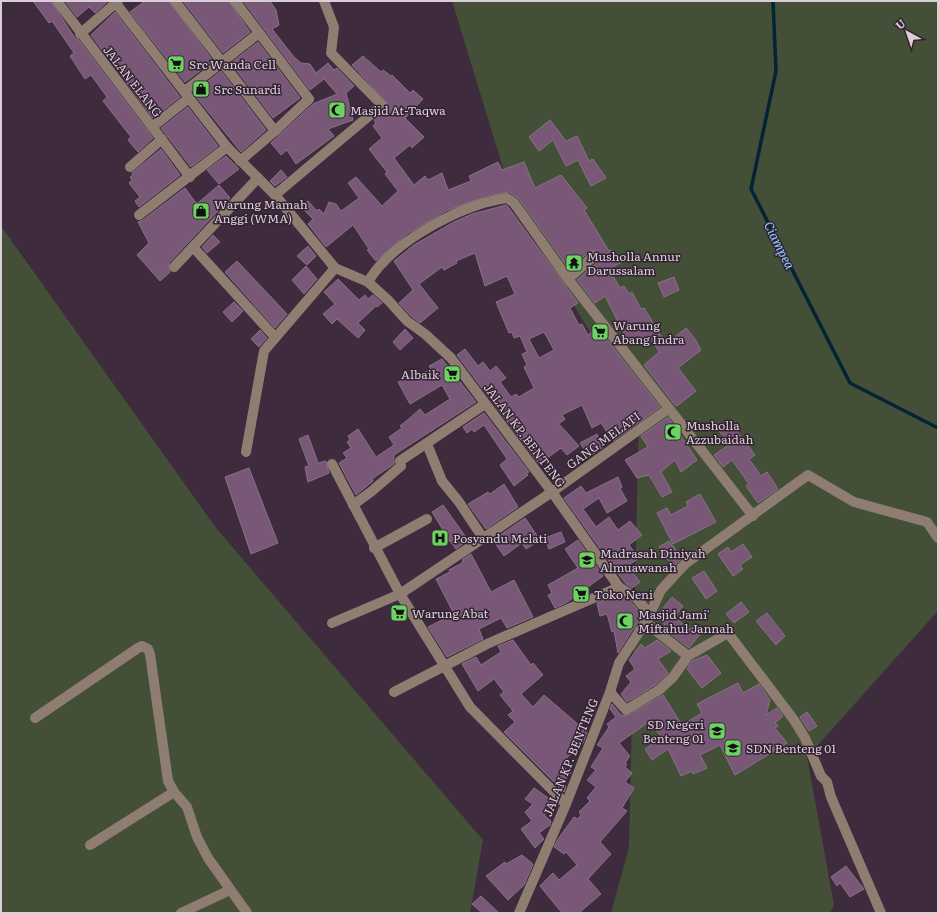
<svg xmlns="http://www.w3.org/2000/svg" width="939" height="914" font-family="Literata,serif">
  <rect width="100%" height="100%" fill="#3e2b3d"/>
  <g fill="#435037">
    <polygon points="452,1 938,1 938,611 807,757 834,905 830,913 611,913 629,847 639,414 515,207"/>
    <polygon points="1,226 216,528 483,840 470,913 1,913"/>
  </g>
  <g fill="none" stroke-linecap="round" stroke-linejoin="round">
    <polyline stroke="#022436" stroke-width="3.5" points="773,1 776,71 751,189 850,383 938,428"/>
  </g>
  <g fill="#795777" stroke="#887286" fill-rule="evenodd">
    <polygon points="33,1 51,1 75,38 79,40 153,138 138,152 128,140 131,137 103,101 107,97 91,75 85,79 70,56 74,53 52,21 49,23"/>
    <polygon points="65,1 108,1 95,13 89,7 77,17"/>
    <polygon points="145,1 169,1 213,61 185,82 130,12"/>
    <polygon points="183,1 229,1 250,32 223,53"/>
    <polygon points="243,1 270,1 276,10 279,25 272,29 294,57 301,63 310,64 316,73 328,63 334,70 337,68 354,86 346,93 353,120 328,129 334,136 296,164 287,150 281,155 271,143 313,104 337,94 324,79 310,90"/>
    <polygon points="115,12 180,97 153,118 91,35"/>
    <polygon points="258,42 300,98 273,118 231,63"/>
    <polygon points="363,56 381,72 383,70 391,76 392,75 410,93 413,90 423,99 405,118 424,137 412,148 410,145 394,158 414,185 425,176 428,180 442,173 448,190 471,181 469,176 498,162 502,170 524,162 535,188 561,175 587,208 584,210 609,251 612,250 620,263 609,269 620,288 624,286 629,294 632,292 641,309 644,308 666,344 686,328 695,339 701,350 678,368 696,391 677,406 675,405 644,365 659,352 651,338 644,341 641,337 629,343 605,296 595,303 577,280 599,261 600,255 599,252 596,250 590,251 569,269 519,199 509,192 487,196 446,211 407,234 376,261 367,250 369,249 353,225 326,247 308,224 313,219 301,207 308,201 317,211 319,209 324,214 329,202 336,204 341,211 359,198 348,183 356,177 382,206 398,191 385,174 387,172 369,149 382,138 373,126 376,123 374,120 386,110 388,104 352,65"/>
    <polygon points="221,71 266,130 241,152 193,93"/>
    <polygon points="188,107 218,146 191,167 161,128"/>
    <polygon points="550,120 566,141 577,136 589,161 593,159 606,178 591,186 578,160 566,166 553,140 539,151 529,137"/>
    <polygon points="161,149 180,175 139,207 135,201 140,197 129,183 132,180 130,177 133,175 132,173"/>
    <polygon points="226,156 239,169 219,184 207,170"/>
    <polygon points="281,170 287,177 275,186 270,181"/>
    <polygon points="219,185 230,198 169,263 168,268 170,272 160,281 137,255 149,243 138,222 143,220 185,188 196,203 199,202"/>
    <path d="M506 205 509 208 578 303 570 308 579 325 582 324 588 335 598 328 660 407 613 441 601 423 592 428 582 405 562 415 565 419 559 424 579 446 567 455 561 448 539 464 457 355 465 349 478 366 483 362 490 371 496 366 506 378 500 382 511 397 516 394 519 397 534 388 524 367 527 365 522 354 527 352 520 336 514 338 512 332 509 333 496 302 515 294 507 276 485 286 475 253 456 261 457 263 444 270 442 267 419 284 438 308 420 323 411 316 399 303 413 290 394 261 414 245 452 223 472 214ZM544 332 554 350 539 358 529 339Z"/>
    <polygon points="213,235 220,242 207,253 202,247"/>
    <polygon points="308,246 316,256 307,265 297,256"/>
    <polygon points="237,261 287,314 275,328 225,272"/>
    <polygon points="306,266 317,279 304,294 292,280"/>
    <polygon points="674,277 679,290 664,297 658,283"/>
    <polygon points="338,279 359,300 365,295 368,299 373,295 382,303 377,307 376,306 358,323 365,330 358,338 337,319 332,324 323,314 335,304 324,292"/>
    <polygon points="234,302 243,311 232,322 223,312"/>
    <polygon points="405,329 413,338 400,350 393,342"/>
    <polygon points="260,330 267,338 259,347 251,339"/>
    <polygon points="442,359 476,402 394,455 394,464 372,479 373,481 356,495 339,463 347,458 343,453 351,448 347,442 350,440 348,436 358,429 376,457 394,445 389,437 402,428 400,426 411,417 420,409 425,415 450,399 442,385 410,404 398,382 411,376 412,379 431,369 429,366"/>
    <polygon points="484,413 529,472 526,473 528,475 514,486 500,465 507,459 484,425 474,432 472,429 467,433 463,427"/>
    <polygon points="668,417 697,460 681,472 675,460 661,472 672,492 662,497 649,475 637,478 625,460 648,447 641,436"/>
    <polygon points="730,422 755,455 749,459 761,476 767,472 778,489 758,503 746,486 749,484 732,460 723,467 714,455 730,444 719,431"/>
    <polygon points="597,434 603,447 589,457 580,443"/>
    <polygon points="308,435 318,463 326,461 329,473 308,482 305,467 309,466 299,439"/>
    <polygon points="249,468 278,543 251,554 225,477"/>
    <polygon points="618,477 622,487 620,488 627,501 607,513 599,498 583,509 596,527 609,517 618,530 630,521 642,535 629,545 639,558 628,566 640,582 632,588 626,584 616,571 564,498 581,486 586,493"/>
    <polygon points="504,484 518,507 486,529 468,504 488,492 490,494"/>
    <polygon points="700,494 716,522 673,544 657,513 667,508 671,515 688,506 686,502"/>
    <polygon points="443,505 468,540 456,549 449,540 441,544 440,542 438,543 433,536 443,530 432,512"/>
    <polygon points="525,518 540,540 526,549 522,543 504,556 493,540"/>
    <polygon points="561,532 565,542 549,549 545,538"/>
    <polygon points="578,540 603,576 566,603 555,608 548,595 552,593 548,585 578,568 565,549"/>
    <polygon points="669,541 682,558 673,567 659,547"/>
    <polygon points="743,544 752,557 740,565 743,569 733,576 718,554 728,547 731,552"/>
    <polygon points="471,554 491,592 514,580 533,617 507,628 501,618 479,629 483,639 447,657 428,627 454,614 436,579 450,572 449,570 462,563 463,559"/>
    <polygon points="704,571 717,591 706,599 692,578"/>
    <polygon points="618,594 632,603 642,615 618,653 614,631 612,632 607,614 600,616 597,603"/>
    <polygon points="672,597 683,606 674,617 691,630 693,627 701,633 689,648 662,627 665,625 656,617"/>
    <polygon points="741,602 749,612 734,623 726,614"/>
    <polygon points="767,613 785,636 776,645 756,621"/>
    <polygon points="513,640 531,665 533,663 543,675 521,694 533,707 544,695 587,732 583,743 560,764 571,773 562,783 566,786 564,792 504,732 515,722 508,715 513,711 500,695 504,692 494,679 478,691 462,664 476,657 481,665 501,652 498,646"/>
    <polygon points="657,640 671,651 658,659 668,673 655,685 627,702 621,694 631,682 626,676 635,669 629,660 641,644 645,648"/>
    <polygon points="707,655 721,673 702,688 687,669 692,661"/>
    <polygon points="738,683 743,693 759,684 770,700 766,715 777,708 783,716 775,723 778,726 775,728 787,743 735,775 720,745 700,755 707,768 693,774 692,771 681,776 668,749 652,760 645,749 662,738 650,721 619,743 630,756 625,763 627,764 625,767 632,773 625,782 634,788 622,808 627,811 600,842 611,854 588,879 601,894 579,913 562,913 540,886 553,873 559,880 577,865 566,852 564,854 554,847 558,839 574,817 578,819 581,815 579,812 590,801 587,798 596,787 587,780 596,770 591,767 603,748 597,745 609,727 607,724 616,717 610,709 612,704 621,715 627,716 663,695 682,725 702,713 697,704"/>
    <polygon points="807,712 817,726 809,731 800,717"/>
    <polygon points="534,788 554,802 544,815 551,821 550,825 539,833 544,839 535,848 521,829 532,821 525,812 533,804 525,799"/>
    <polygon points="522,855 533,864 524,885 508,900 486,876 505,862 506,864"/>
    <polygon points="846,866 864,889 850,897 840,883 837,886 831,877"/>
    <polygon points="481,896 499,913 482,913 472,904"/>
  </g>
  <g fill="none" stroke-linecap="round" stroke-linejoin="round">
    <g stroke="#8f7d71" stroke-width="10">
      <polyline points="57,1 190,177"/>
      <polyline points="114,1 227,147 275,195 335,268 368,282 389,301 407,321 425,334 451,358 552,492 619,587 636,598 650,614"/>
      <polyline points="175,1 275,131"/>
      <polyline points="235,1 309,99 275,131 240,161"/>
      <polyline points="80,34 118,1"/>
      <polyline points="185,91 259,33"/>
      <polyline points="152,127 189,98"/>
      <polyline points="130,167 162,139"/>
      <polyline points="275,195 382,105 331,53 334,27 324,1"/>
      <polyline points="139,215 227,147"/>
      <polyline points="193,247 275,337"/>
      <polyline points="174,267 258,178"/>
      <polyline points="568,279 594,256"/>
      <path d="M368 282C391 242 462 204 507 198L514 203 568 279 753 516"/>
      <polyline points="427,444 442,481 459,502 483,538"/>
      <polyline points="246,452 264,351 335,268"/>
      <polyline points="332,464 400,594 470,707 566,804"/>
      <polyline points="353,505 372,491 401,466 400,461 403,459 485,404"/>
      <polyline points="374,548 427,519"/>
      <polyline points="645,622 688,656"/>
      <polyline points="332,623 400,594 552,492 668,409"/>
      <polyline points="394,692 487,644 619,587"/>
      <polyline points="610,692 626,710 659,690 673,677 688,656 728,633 794,720 805,738 821,776 827,782 831,797 881,913"/>
      <polyline points="35,718 138,648 142,646 148,649 150,654 168,781 174,792 187,807 197,837 208,858 247,913"/>
      <polyline points="90,845 174,792"/>
      <polyline points="181,913 230,890"/>
      <polyline points="519,913 566,804 610,692 619,663 648,618 661,590 685,564 808,475 854,502 927,522 938,538"/>
    </g>
  </g>
  <defs>
    <g id="supermarket-square" transform="scale(0.9)"><rect x="-9" y="-9" width="18" height="18" rx="4" fill="#6cd362" stroke="#332232"/><path d="M-6-5.5h2.5l.6 2H6L4.5 2H-2.5L-4.4-4H-6ZM-1.5 3.2a1.3 1.3 0 1 0 .1 0ZM3 3.2a1.3 1.3 0 1 0 .1 0Z" fill="#111"/></g>
    <g id="shop-square" transform="scale(0.9)"><rect x="-9" y="-9" width="18" height="18" rx="4" fill="#6cd362" stroke="#332232"/><path d="M-5-2.5h2.3a2.7 3.5 0 0 1 5.4 0H5L5.5 6h-11ZM-1.5-2.5h3a1.5 2.3 0 0 0-3 0Z" fill="#111"/></g>
    <g id="mosque-square" transform="scale(0.9)"><rect x="-9" y="-9" width="18" height="18" rx="4" fill="#6cd362" stroke="#332232"/><path d="M3.5-4.9A6 6 0 1 0 3.5 4.9A5 5 0 1 1 3.5-4.9Z" fill="#111"/></g>
    <g id="temple-square" transform="scale(0.9)"><rect x="-9" y="-9" width="18" height="18" rx="4" fill="#6cd362" stroke="#332232"/><path d="M0-6L5-2H3V0L6.5 2.5H4V6H1.5V3h-3V6H-4V2.5H-6.5L-3 0V-2H-5Z" fill="#111"/></g>
    <g id="hospital-square" transform="scale(0.9)"><rect x="-9" y="-9" width="18" height="18" rx="4" fill="#6cd362" stroke="#332232"/><path d="M-5-5h3v3.5h4V-5h3V5h-3V1.5h-4V5h-3Z" fill="#111"/></g>
    <g id="school-square" transform="scale(0.9)"><rect x="-9" y="-9" width="18" height="18" rx="4" fill="#6cd362" stroke="#332232"/><path d="M0-5L7-2L0 1L-7-2ZM-4 1L0 2.5L4 1V4Q0 6-4 4Z" fill="#111"/></g>
  </defs>
  <g fill-rule="evenodd">
    <use href="#supermarket-square" x="176" y="64"/>
    <use href="#shop-square" x="201" y="89"/>
    <use href="#mosque-square" x="337" y="110"/>
    <use href="#shop-square" x="201" y="211"/>
    <use href="#temple-square" x="574" y="263"/>
    <use href="#supermarket-square" x="600" y="332"/>
    <use href="#supermarket-square" x="452" y="374"/>
    <use href="#mosque-square" x="673" y="432"/>
    <use href="#hospital-square" x="440" y="538"/>
    <use href="#school-square" x="587" y="560"/>
    <use href="#supermarket-square" x="581" y="594"/>
    <use href="#supermarket-square" x="399" y="613"/>
    <use href="#mosque-square" x="625" y="621"/>
    <use href="#school-square" x="717" y="731"/>
    <use href="#school-square" x="733" y="748"/>
  </g>
  <g text-anchor="middle" dominant-baseline="central" stroke-width="3" stroke-linejoin="round" paint-order="stroke">
    <g font-size="12" fill="#dacfd9" stroke="#332232" text-anchor="start">
      <text x="189" y="64">Src Wanda Cell</text>
      <text x="214" y="89">Src Sunardi</text>
      <text x="350" y="110">Masjid At-Taqwa</text>
      <text x="214" y="204">Warung Mamah<tspan x="214" dy="14">Anggi (WMA)</tspan></text>
      <text x="587" y="256">Musholla Annur<tspan x="587" dy="14">Darussalam</tspan></text>
      <text x="613" y="325">Warung<tspan x="613" dy="14">Abang Indra</tspan></text>
      <text x="439" y="374" text-anchor="end">Albaik</text>
      <text x="686" y="425">Musholla<tspan x="686" dy="14">Azzubaidah</tspan></text>
      <text x="453" y="538">Posyandu Melati</text>
      <text x="600" y="553">Madrasah Diniyah<tspan x="600" dy="14">Almuawanah</tspan></text>
      <text x="594" y="594">Toko Neni</text>
      <text x="412" y="613">Warung Abat</text>
      <text x="638" y="614">Masjid Jami'<tspan x="638" dy="14">Miftahul Jannah</tspan></text>
      <text x="704" y="724" text-anchor="end">SD Negeri<tspan x="704" dy="14">Benteng 01</tspan></text>
      <text x="746" y="748">SDN Benteng 01</text>
    </g>
    <g font-size="12" fill="#dacfd9" stroke="#332232">
      <text transform="translate(133 81) rotate(52)">JALAN ELANG</text>
      <text transform="translate(525 435) rotate(53)">JALAN KP. BENTENG</text>
      <text transform="translate(603 440) rotate(-36)">GANG MELATI</text>
      <text transform="translate(570 757) rotate(-68)">JALAN KP. BENTENG</text>
    </g>
    <g font-size="13" font-style="italic" fill="#86cef9" stroke="#332232">
      <text transform="translate(780 245) rotate(63)">Ciampea</text>
    </g>
  </g>
  <rect width="939" height="914" fill="none" stroke="#dacfd9" stroke-width="4"/>
  <g transform="translate(907 32) rotate(320)" stroke="#332232" stroke-width="3" paint-order="stroke">
  <path d="M0-3L7 15L0 10L-7 15Z" fill="#dacfd9"/>
  <text y="-6" font-size="11" font-weight="bold" text-anchor="middle" fill="#dacfd9">U</text>
  </g>
</svg>
